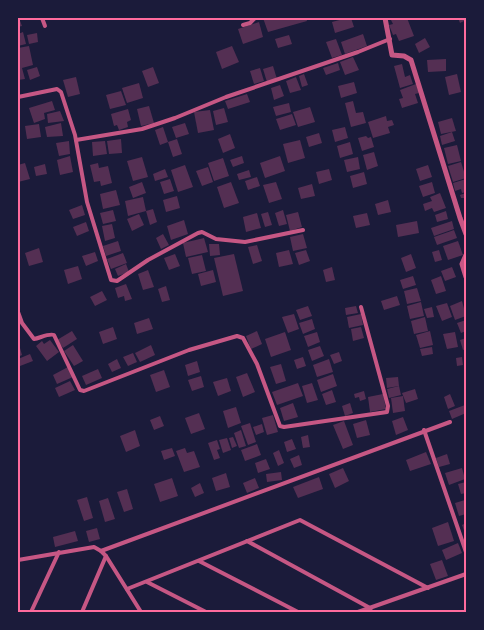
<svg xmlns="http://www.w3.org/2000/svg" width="484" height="630" font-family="'Space Grotesk',sans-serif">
  <rect width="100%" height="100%" fill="#1b1b3a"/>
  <g fill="#542f53">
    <polygon points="19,18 22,26 18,27 18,19"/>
    <polygon points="263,18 306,18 307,21 268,32"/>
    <polygon points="347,18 351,18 354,27 335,33 332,22"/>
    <polygon points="400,18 407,18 414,36 399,41 396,34 393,35 389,25 393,24 391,20"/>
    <polygon points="458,18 466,18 466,20 460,23"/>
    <polygon points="259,22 263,37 243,44 238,29"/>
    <polygon points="23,32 26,44 18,46 18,34"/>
    <polygon points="37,33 38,42 29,44 27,35"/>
    <polygon points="363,34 367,46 345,54 341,42"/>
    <polygon points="289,35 292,44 278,48 275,39"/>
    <polygon points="425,38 430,47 419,53 415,44"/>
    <polygon points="336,39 342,55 332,58 326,42"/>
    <polygon points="29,46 33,65 22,68 25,79 18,80 18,48"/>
    <polygon points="232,46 239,62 222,69 216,52"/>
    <polygon points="353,57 359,70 345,75 340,62"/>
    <polygon points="446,59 446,71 428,72 427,60"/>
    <polygon points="338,63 340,70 326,75 323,68"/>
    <polygon points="402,64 405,77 410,75 413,84 400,88 394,66"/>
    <polygon points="273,66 277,79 267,82 263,69"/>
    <polygon points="37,67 40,76 30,80 27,70"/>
    <polygon points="153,67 159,83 148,87 142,71"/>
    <polygon points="260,68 264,81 254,84 250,71"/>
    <polygon points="304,74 308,85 302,87 299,76"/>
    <polygon points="457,74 461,92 449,95 445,77"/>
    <polygon points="76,77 80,94 68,97 63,80"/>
    <polygon points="296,77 301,90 290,93 286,81"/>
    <polygon points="354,82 357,93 341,98 338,86"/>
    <polygon points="139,83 143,98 127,103 122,88"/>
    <polygon points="416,84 419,93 415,94 418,103 402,108 399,99 403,98 400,90"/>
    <polygon points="280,85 284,96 274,100 271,88"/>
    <polygon points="121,91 126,105 110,109 106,95"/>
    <polygon points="247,94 250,102 228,109 225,101"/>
    <polygon points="52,101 55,110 44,113 45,119 34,123 29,108"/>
    <polygon points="353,101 356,113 363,112 366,123 351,127 345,103"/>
    <polygon points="289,103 291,112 276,116 273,107"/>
    <polygon points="149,106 154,123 141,126 137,109"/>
    <polygon points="310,107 315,122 298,127 293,112"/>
    <polygon points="224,108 228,122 216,125 213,111"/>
    <polygon points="128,109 131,120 127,122 128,127 119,130 117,125 114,126 111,114"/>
    <polygon points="210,110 214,130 198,133 194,112"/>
    <polygon points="60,111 64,121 48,123 47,114"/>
    <polygon points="292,114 296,125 280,130 276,119"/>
    <polygon points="386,116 387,121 392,120 394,125 388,127 390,133 373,138 368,122"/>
    <polygon points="452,118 456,131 441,134 438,122"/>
    <polygon points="61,123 63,136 47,137 45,127"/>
    <polygon points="185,123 189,134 176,138 172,127"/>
    <polygon points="39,124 41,137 27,139 25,126"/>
    <polygon points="163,127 168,142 177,139 182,154 173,157 168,142 160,145 155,130"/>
    <polygon points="345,127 348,138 335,142 332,130"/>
    <polygon points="452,132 455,141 442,145 440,136"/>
    <polygon points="319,133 322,143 309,147 306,137"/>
    <polygon points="230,134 235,148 223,153 218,139"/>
    <polygon points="366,136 368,138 371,137 374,147 362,151 358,138"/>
    <polygon points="121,139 122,153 109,154 107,141"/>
    <polygon points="300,140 305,158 288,163 283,144"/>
    <polygon points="69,141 70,154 59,156 56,143"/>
    <polygon points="105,141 107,154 93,156 92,142"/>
    <polygon points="350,142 353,154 340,158 337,146"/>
    <polygon points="457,145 461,161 448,164 444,148"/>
    <polygon points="374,152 378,166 367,170 363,155"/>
    <polygon points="70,156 73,172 60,175 57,160"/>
    <polygon points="242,156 244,163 233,167 230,160"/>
    <polygon points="280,156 285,171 265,178 260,163"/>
    <polygon points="142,157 148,177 133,181 127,161"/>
    <polygon points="358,157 360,169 347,172 344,160"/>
    <polygon points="223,158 229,176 214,181 208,163"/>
    <polygon points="461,162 466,178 453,182 448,166"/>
    <polygon points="25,163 30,179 18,182 18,165"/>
    <polygon points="98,163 99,168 108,166 112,183 101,186 100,181 94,182 90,165"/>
    <polygon points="45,164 47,174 36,176 34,167"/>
    <polygon points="185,165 193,187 178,192 171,170"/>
    <polygon points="428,165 432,177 420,181 416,169"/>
    <polygon points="208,167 213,182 202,186 196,171"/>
    <polygon points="165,169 168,177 155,181 153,174"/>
    <polygon points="329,169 332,180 319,184 316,172"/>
    <polygon points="249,170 251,177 239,180 237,174"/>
    <polygon points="364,172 367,184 353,188 350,176"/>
    <polygon points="257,177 260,186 248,190 245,181"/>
    <polygon points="170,179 174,191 164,194 160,182"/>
    <polygon points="466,179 466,192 462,193 461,189 455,191 453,183"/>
    <polygon points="142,182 146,193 133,198 129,187"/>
    <polygon points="231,182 239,203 224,208 217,187"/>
    <polygon points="276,182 282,199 269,203 263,185"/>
    <polygon points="432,182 435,193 423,197 419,186"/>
    <polygon points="312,184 315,196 301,199 298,188"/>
    <polygon points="116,190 120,205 103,209 100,194"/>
    <polygon points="440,193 446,208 434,212 432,208 425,211 423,204 432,201 430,197"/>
    <polygon points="466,193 466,198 461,198 460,195"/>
    <polygon points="177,196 180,208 166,212 163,200"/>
    <polygon points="143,197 146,211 128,216 125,201"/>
    <polygon points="388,200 391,212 378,215 375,204"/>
    <polygon points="82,205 85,215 73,219 69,210"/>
    <polygon points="153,209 157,222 150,225 146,211"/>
    <polygon points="113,210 116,221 103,224 100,213"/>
    <polygon points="283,210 287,224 279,226 275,213"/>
    <polygon points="446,211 448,219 437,222 435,215"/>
    <polygon points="268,212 272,225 265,227 261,214"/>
    <polygon points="298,212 302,227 290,231 286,215"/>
    <polygon points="257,213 261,228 246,232 243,217"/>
    <polygon points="367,213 370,225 356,228 353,216"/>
    <polygon points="139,214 144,225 132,231 127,219"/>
    <polygon points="184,220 188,234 171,240 167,226"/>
    <polygon points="417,221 419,233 398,237 396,225"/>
    <polygon points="452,221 454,229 434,236 431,228"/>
    <polygon points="86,222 89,231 77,236 73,227"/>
    <polygon points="112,224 115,238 105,241 102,226"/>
    <polygon points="454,230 457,238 437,245 434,237"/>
    <polygon points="163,234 169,245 161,249 156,238"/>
    <polygon points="303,234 307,248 293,251 290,237"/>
    <polygon points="204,238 208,252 186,257 183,243"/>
    <polygon points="118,241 121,251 106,256 103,246"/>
    <polygon points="458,241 463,255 448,260 443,246"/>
    <polygon points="209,244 219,244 220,255 210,256"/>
    <polygon points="257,245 262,261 253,264 248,247"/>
    <polygon points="39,248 43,262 29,266 25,253"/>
    <polygon points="289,250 293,264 279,267 276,253"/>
    <polygon points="306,250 310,261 299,265 295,253"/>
    <polygon points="439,250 442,260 435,262 432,252"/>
    <polygon points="95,252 98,261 86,266 82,256"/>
    <polygon points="123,253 127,263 111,269 107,259"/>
    <polygon points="175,254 180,266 169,270 164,258"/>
    <polygon points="234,254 243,291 223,296 214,258"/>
    <polygon points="411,254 416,268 406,272 401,258"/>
    <polygon points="202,255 206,271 192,274 188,258"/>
    <polygon points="126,264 129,272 118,276 115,269"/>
    <polygon points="78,266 82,279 68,284 64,270"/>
    <polygon points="332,267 335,280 326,282 323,270"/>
    <polygon points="452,267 456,277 445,281 441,271"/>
    <polygon points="148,270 154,287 143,290 138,274"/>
    <polygon points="213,270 216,282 201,286 198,274"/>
    <polygon points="413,276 416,285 403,289 400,280"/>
    <polygon points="441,276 446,291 436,294 431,280"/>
    <polygon points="126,284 132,299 125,301 124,296 118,298 115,288"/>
    <polygon points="166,286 170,300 162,302 158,289"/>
    <polygon points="417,288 421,301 407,304 404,291"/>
    <polygon points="102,291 107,300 95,306 90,297"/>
    <polygon points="397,296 400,305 384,310 381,301"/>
    <polygon points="462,301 466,316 455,320 450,306"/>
    <polygon points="421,302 424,316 410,319 407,306"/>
    <polygon points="447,303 452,317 442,321 436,306"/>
    <polygon points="308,306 312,316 300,320 296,310"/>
    <polygon points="356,306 358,313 346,315 345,308"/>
    <polygon points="432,307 434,317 427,318 424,309"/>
    <polygon points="294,314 299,329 288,333 282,317"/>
    <polygon points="361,314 363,325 349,328 347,317"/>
    <polygon points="425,317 428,331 414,334 411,321"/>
    <polygon points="149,318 153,329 137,334 134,323"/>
    <polygon points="312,319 315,329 303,334 299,323"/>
    <polygon points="466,320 466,331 461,333 457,323"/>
    <polygon points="113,327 117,339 103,344 99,332"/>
    <polygon points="361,327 364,338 353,341 351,329"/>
    <polygon points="72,331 77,339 63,348 57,340"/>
    <polygon points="257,331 262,344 251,349 246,336"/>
    <polygon points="430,331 433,345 420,348 416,335"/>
    <polygon points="285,332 291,350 271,357 265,339"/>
    <polygon points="317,332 320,342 308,347 304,336"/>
    <polygon points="455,332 458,347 447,349 443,334"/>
    <polygon points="466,338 466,349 463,350 460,340"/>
    <polygon points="50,340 59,352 47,361 36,346 42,341 44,344"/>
    <polygon points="73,345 83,361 74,366 64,351"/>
    <polygon points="151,345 155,355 140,362 135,353"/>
    <polygon points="320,346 324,356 312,361 308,350"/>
    <polygon points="432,347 433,354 422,356 420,349"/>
    <polygon points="20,348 22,355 18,357 18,349"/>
    <polygon points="339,352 342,361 334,364 330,355"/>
    <polygon points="133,353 137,362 128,366 123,357"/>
    <polygon points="30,354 33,361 20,366 18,359"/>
    <polygon points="303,357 306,366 297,369 294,360"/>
    <polygon points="462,357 463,365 457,366 456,358"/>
    <polygon points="117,359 121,368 112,372 108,364"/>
    <polygon points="329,359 333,372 317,377 313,365"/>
    <polygon points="197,361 200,372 188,376 185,365"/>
    <polygon points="281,364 286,381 276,384 270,367"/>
    <polygon points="68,367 73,377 57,384 53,375"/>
    <polygon points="98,369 102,378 86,385 82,376"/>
    <polygon points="164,370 170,387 156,392 150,375"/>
    <polygon points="247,373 255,392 243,397 236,377"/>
    <polygon points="333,374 337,386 321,392 317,380"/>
    <polygon points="201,376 204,387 192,391 188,380"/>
    <polygon points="398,377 399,386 387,388 386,378"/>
    <polygon points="227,378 231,391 218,396 213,382"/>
    <polygon points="70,381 75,390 59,397 55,388"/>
    <polygon points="298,383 303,396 277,405 272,392"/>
    <polygon points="312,383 318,400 307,403 302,386"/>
    <polygon points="399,386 401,395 389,398 387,389"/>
    <polygon points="415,389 418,399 406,403 402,393"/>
    <polygon points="332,390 336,402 326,405 322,394"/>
    <polygon points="364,391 366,399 360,401 359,397 355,398 354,394"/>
    <polygon points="383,394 386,409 370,412 368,397"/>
    <polygon points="450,394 455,406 448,409 444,397"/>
    <polygon points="403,396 405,411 393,413 391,398"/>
    <polygon points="293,403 298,417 284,421 280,408"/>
    <polygon points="350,403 353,413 345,416 342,406"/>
    <polygon points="465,405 466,413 452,419 449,411"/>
    <polygon points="236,407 241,423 228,428 223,411"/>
    <polygon points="199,413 205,429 191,434 185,418"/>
    <polygon points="273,415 278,432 267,435 262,418"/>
    <polygon points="160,416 164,426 154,430 150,420"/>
    <polygon points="403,417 408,430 396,435 392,421"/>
    <polygon points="366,420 370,435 357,438 353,424"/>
    <polygon points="344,421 353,445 343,449 333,425"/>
    <polygon points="250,423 256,442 248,445 241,426"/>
    <polygon points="262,424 264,432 256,435 253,427"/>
    <polygon points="135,430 140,446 126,452 120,436"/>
    <polygon points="241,430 246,446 239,448 234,433"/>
    <polygon points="308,435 310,447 303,448 301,437"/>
    <polygon points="233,437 237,446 232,448 229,438"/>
    <polygon points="227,438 231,450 223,453 219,440"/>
    <polygon points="292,439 296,449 287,452 284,442"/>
    <polygon points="217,440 220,449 217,450 220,458 214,460 208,443"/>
    <polygon points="257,444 261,455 245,461 241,450"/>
    <polygon points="172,448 175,456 164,460 161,451"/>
    <polygon points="185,448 187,453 194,451 200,467 184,472 176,451"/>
    <polygon points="279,450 284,463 278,466 273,453"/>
    <polygon points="426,452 431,464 410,471 406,460"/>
    <polygon points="447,454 450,464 439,467 436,458"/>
    <polygon points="299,455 302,465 294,468 290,459"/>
    <polygon points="266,459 270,469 258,473 255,463"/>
    <polygon points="343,468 349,481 335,488 329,474"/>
    <polygon points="462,468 465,479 449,485 445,473"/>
    <polygon points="281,472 282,480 267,482 266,474"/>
    <polygon points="226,473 230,487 216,491 212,478"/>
    <polygon points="319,477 323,489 298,498 293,487"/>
    <polygon points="172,478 178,496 160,502 154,484"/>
    <polygon points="255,478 259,488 247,493 243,483"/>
    <polygon points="466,482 466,493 461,494 458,484"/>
    <polygon points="200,483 204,493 195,497 191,488"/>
    <polygon points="127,489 133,509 124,512 117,492"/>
    <polygon points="87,497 93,518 84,521 77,500"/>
    <polygon points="108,498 115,519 105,522 99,501"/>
    <polygon points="465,500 466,514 459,516 455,503"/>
    <polygon points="448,522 454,541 438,546 432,528"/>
    <polygon points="466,523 466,536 462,525"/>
    <polygon points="97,528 100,539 89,542 86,531"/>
    <polygon points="75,531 78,541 55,547 53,537"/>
    <polygon points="458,543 462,553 446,560 442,550"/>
    <polygon points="442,560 448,576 436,580 430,564"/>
  </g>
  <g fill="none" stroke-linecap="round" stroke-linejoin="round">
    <g stroke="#c65784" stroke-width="4">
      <polyline points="42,18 45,26"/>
      <polyline points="243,25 250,23 255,18"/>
      <polyline points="18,97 57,89 61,92 75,135 87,202 111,280 117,281 148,260 198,233 202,232 216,239 245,242 303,230"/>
      <polyline points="76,140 142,129 175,118 226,97 358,52 390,39"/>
      <path d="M18 312 22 323 34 339C40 338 49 333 54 335L80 390 84 391 189 350 237 336 243 338 257 364 280 426 284 427 387 412 388 406 361 307"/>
      <polyline points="424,430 466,552"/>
      <polyline points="247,541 370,608 371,612"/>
      <polyline points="101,551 450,422"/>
      <polyline points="18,560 94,547 101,551 106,556 141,612"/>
      <polyline points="199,561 298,612"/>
      <polyline points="147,582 206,612"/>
      <polyline points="127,589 300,520 428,588"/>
      <polyline points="31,612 59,552"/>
      <polyline points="82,612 106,556"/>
      <polyline points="358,612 466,574"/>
    </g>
    <g stroke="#c65784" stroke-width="5">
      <polyline points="385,18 392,55 404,56 411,60 460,218 466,234"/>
      <polyline points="466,255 462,264 466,277"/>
    </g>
  </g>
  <rect width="484" height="630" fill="none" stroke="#1b1b3a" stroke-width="38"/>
  <rect x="19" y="19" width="446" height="592" fill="none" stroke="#ff6b9d" stroke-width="2"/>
</svg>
